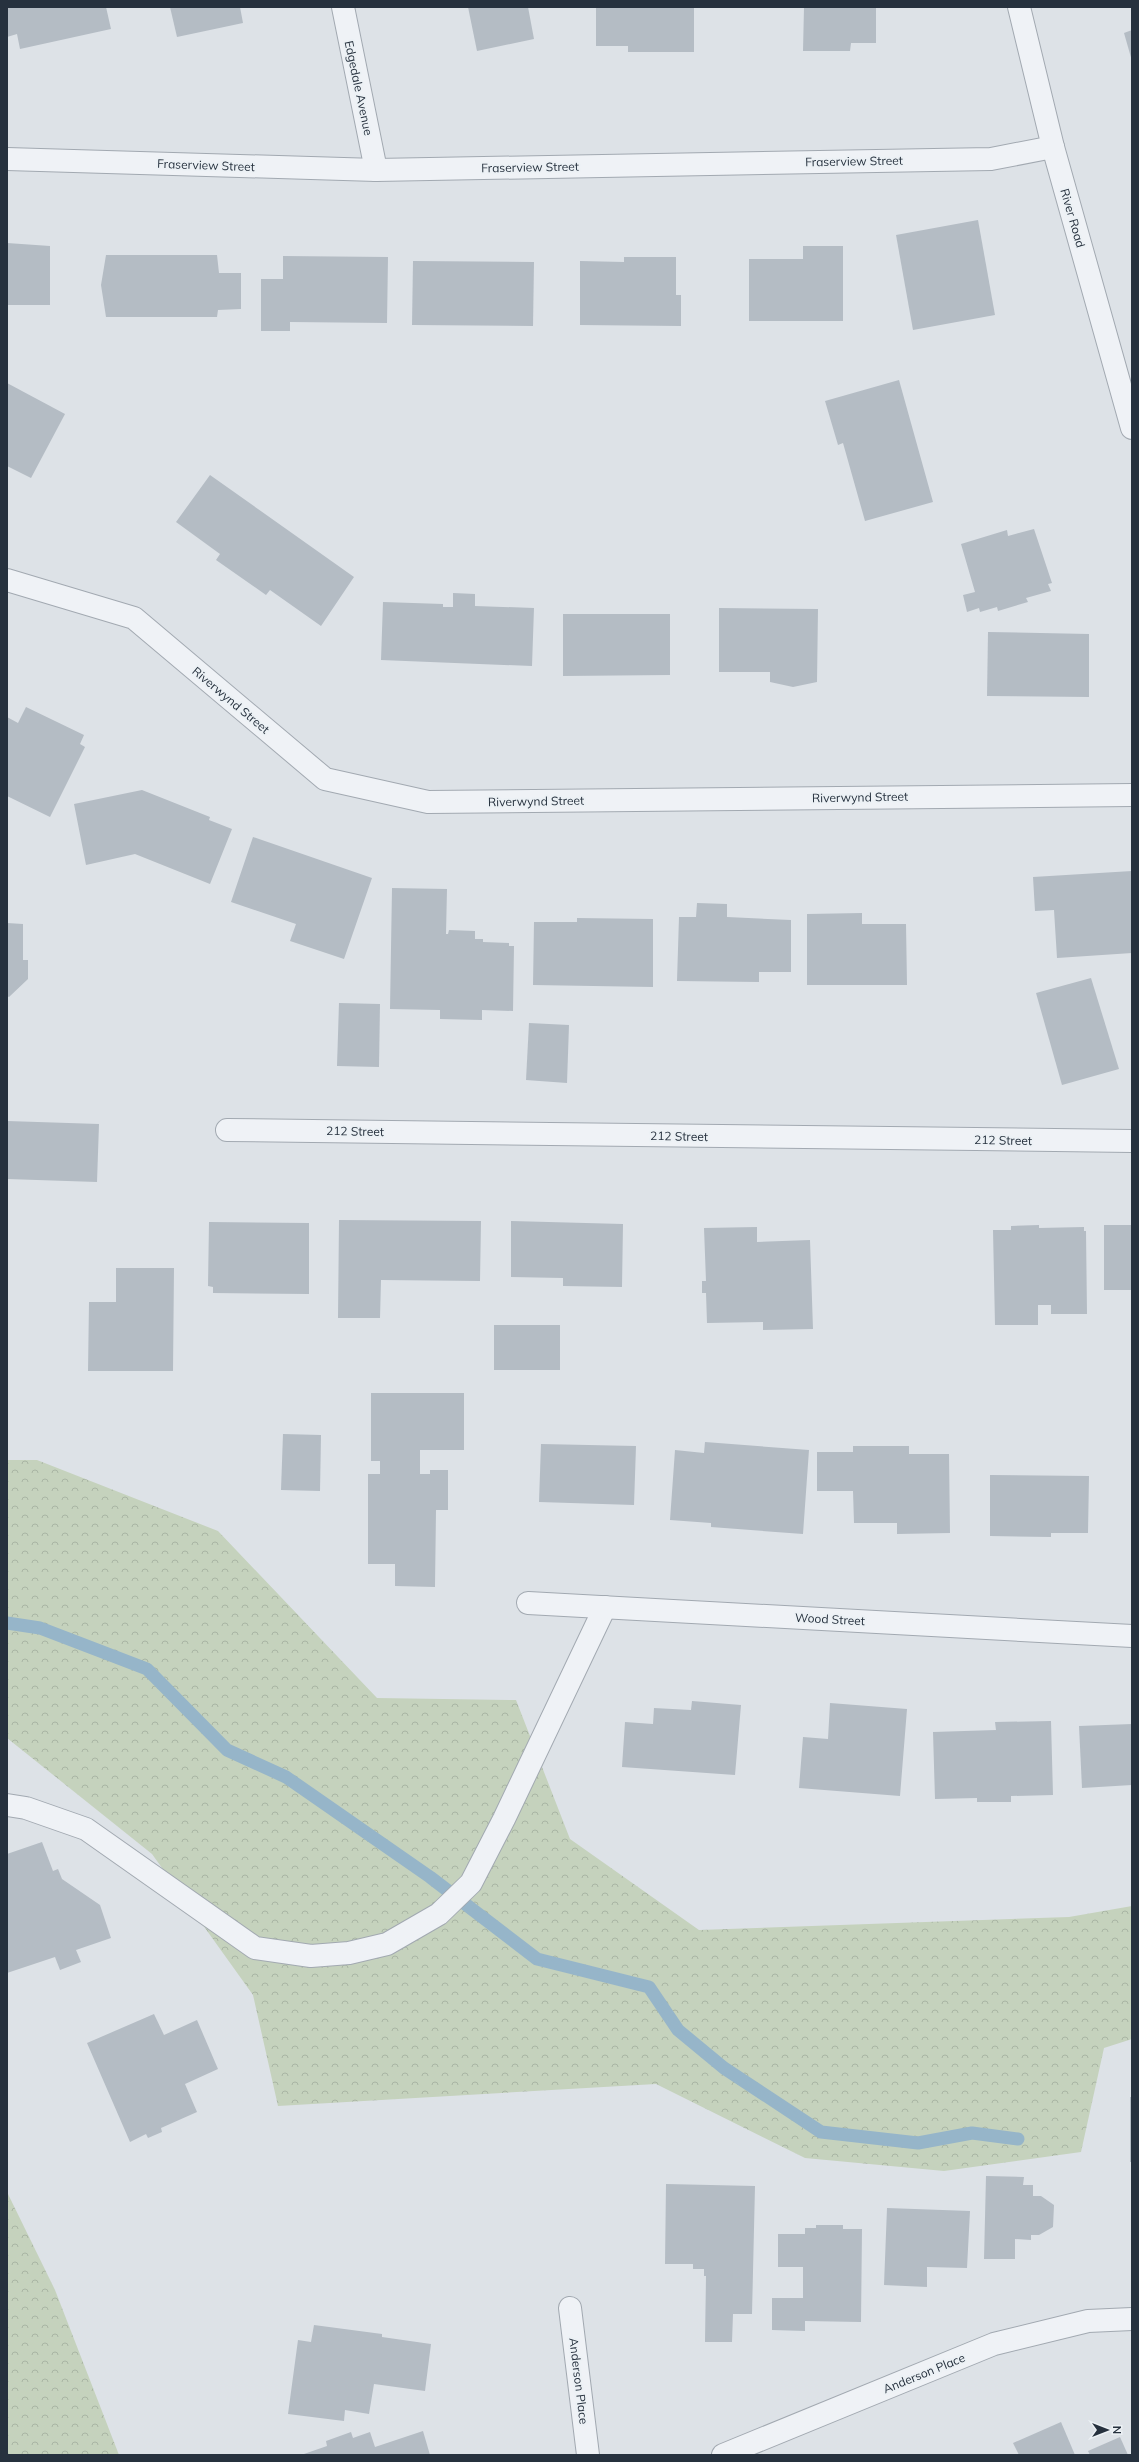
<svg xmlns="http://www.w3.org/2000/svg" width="1139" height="2462" font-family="Mulish,sans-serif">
  <defs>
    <pattern id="forest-crowns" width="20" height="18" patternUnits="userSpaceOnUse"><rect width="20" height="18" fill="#c5d2bd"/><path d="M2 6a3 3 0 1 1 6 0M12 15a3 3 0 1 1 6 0" fill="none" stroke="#a9b5a4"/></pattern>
  </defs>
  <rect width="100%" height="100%" fill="#dde2e7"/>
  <g fill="url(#forest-crowns)">
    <polygon points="7,1460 37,1460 218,1531 377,1698 516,1700 570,1839 699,1930 1069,1917 1132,1906 1132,2039 1104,2048 1081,2152 944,2171 805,2158 656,2084 278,2106 253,1995 152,1854 7,1738"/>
    <polygon points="7,2192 55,2290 119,2455 7,2455"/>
  </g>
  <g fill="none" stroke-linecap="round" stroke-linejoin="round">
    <polyline stroke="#96b5c9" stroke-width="13" points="7,1623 40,1628 147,1669 227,1750 286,1777 430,1877 537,1959 649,1987 678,2030 724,2068 821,2132 918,2143 972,2133 1018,2139"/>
  </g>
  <g fill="#b4bcc4">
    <polygon points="7,7 106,7 111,29 20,49 17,34 7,37"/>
    <polygon points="170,7 240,7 243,23 177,37"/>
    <polygon points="468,7 528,7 534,39 477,51"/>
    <polygon points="596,7 694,7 694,52 628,52 628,46 596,46"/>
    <polygon points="804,7 876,7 876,43 851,43 850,51 803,51"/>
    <polygon points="1132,30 1132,61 1124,33"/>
    <polygon points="978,220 995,315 913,330 896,235"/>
    <polygon points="7,243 50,246 50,305 7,305"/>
    <polygon points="803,246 843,246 843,321 749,321 749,259 803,259"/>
    <polygon points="106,255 217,255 219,273 241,273 241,309 218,310 217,317 106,317 101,285"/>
    <polygon points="283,256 388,257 387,323 290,322 290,331 261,331 261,279 283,279"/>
    <polygon points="624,257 676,257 676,295 681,295 681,326 580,325 580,261 624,262"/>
    <polygon points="413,261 534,262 533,326 412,325"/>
    <polygon points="899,380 933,502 865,521 843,443 838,445 825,401"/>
    <polygon points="7,383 65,414 31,478 7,466"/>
    <polygon points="210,475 354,577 321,626 270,590 266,595 216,560 220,554 176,522"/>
    <polygon points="1034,529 1052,583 1048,584 1051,591 1026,598 1028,602 998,611 997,607 980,612 979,608 967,612 963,595 975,592 961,544 1007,530 1008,536"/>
    <polygon points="453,593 475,594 475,606 534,608 532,666 381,660 383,602 443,604 443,607 453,607"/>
    <polygon points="719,608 818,609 817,682 793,687 770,682 770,672 719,672"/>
    <polygon points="563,614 670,614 670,675 563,676"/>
    <polygon points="988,632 1089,634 1089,697 987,696"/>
    <polygon points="26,707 84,735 80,744 85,747 50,817 7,796 7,717 18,723"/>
    <polygon points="142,790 210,817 209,820 232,829 210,884 135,854 86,865 74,804"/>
    <polygon points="253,837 372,878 344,959 290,941 296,924 231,902"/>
    <polygon points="1132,871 1132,953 1057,958 1054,910 1035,911 1033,877"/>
    <polygon points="392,888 447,889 446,934 448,934 449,930 475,931 475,939 483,939 483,942 509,943 509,946 514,946 513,1011 482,1010 482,1020 440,1019 440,1010 390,1009"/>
    <polygon points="697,903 727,904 727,917 791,920 791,972 759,972 759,982 677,981 679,917 696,917"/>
    <polygon points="862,913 862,924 906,924 907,985 807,985 807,914"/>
    <polygon points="577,918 653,919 653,987 533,985 534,922 577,922"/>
    <polygon points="7,923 23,924 23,960 28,960 28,979 9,997 7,996"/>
    <polygon points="1091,978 1119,1069 1062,1085 1036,993"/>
    <polygon points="339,1003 380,1004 379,1067 337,1066"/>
    <polygon points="529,1023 569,1025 567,1083 526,1080"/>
    <polygon points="7,1121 99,1124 97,1182 7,1179"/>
    <polygon points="339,1220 481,1221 480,1281 381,1280 380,1318 338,1318"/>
    <polygon points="511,1221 623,1224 622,1287 563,1286 563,1278 511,1277"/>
    <polygon points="209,1222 309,1223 309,1294 213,1293 213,1287 208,1286"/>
    <polygon points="1039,1225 1039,1228 1084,1227 1084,1231 1086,1231 1087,1314 1051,1314 1051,1305 1038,1305 1038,1325 995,1325 993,1230 1011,1230 1011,1226"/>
    <rect x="1104" y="1225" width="28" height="65"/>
    <polygon points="757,1227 757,1242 810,1240 813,1329 763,1330 763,1322 707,1323 706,1293 702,1293 702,1281 706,1281 704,1228"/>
    <polygon points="116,1268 174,1268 173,1371 88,1371 89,1302 116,1302"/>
    <rect x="494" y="1325" width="66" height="45"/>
    <polygon points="371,1393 464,1393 464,1450 420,1450 420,1474 430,1474 430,1470 448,1470 448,1510 436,1510 435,1587 395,1586 395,1564 368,1564 368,1474 380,1474 380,1461 371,1461"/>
    <polygon points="283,1434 321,1435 320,1491 281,1490"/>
    <polygon points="705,1442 809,1450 803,1534 711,1527 711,1523 670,1520 675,1450 704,1453"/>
    <polygon points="541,1444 636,1446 634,1505 539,1502"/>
    <polygon points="853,1446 909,1446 909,1454 949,1454 950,1533 897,1534 897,1523 854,1523 853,1491 817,1491 817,1452 853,1452"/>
    <polygon points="990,1475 1089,1476 1088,1533 1051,1533 1051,1537 990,1536"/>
    <polygon points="692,1701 741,1705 735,1775 622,1767 625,1722 653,1724 654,1708 691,1710"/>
    <polygon points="830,1703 907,1709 900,1796 799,1788 803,1737 828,1739"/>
    <polygon points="1051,1721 1053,1795 1011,1796 1011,1802 977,1802 977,1798 935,1799 933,1732 996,1730 995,1722"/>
    <polygon points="1132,1724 1132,1785 1082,1788 1079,1726"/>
    <polygon points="42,1842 53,1871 58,1869 62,1879 100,1905 111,1938 76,1950 81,1962 60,1970 55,1957 7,1973 7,1854"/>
    <polygon points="154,2014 164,2035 197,2020 218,2069 185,2084 197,2112 161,2128 162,2132 148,2138 146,2134 130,2142 87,2043"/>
    <rect x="1130" y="2097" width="2" height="65"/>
    <polygon points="986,2176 1024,2177 1023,2185 1033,2185 1033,2196 1041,2196 1054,2205 1053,2227 1039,2235 1031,2235 1031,2240 1015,2239 1015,2259 984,2259"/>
    <polygon points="666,2184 755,2186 752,2314 733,2314 732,2342 705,2342 706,2276 704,2276 704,2269 693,2269 693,2264 665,2264"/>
    <polygon points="887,2208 970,2211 967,2268 927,2267 927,2287 884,2285"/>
    <polygon points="816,2225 843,2225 843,2229 862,2229 861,2322 805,2321 805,2331 772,2330 772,2298 803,2298 803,2267 778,2267 778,2234 805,2234 805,2228 816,2228"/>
    <polygon points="314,2325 382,2334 382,2337 431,2344 425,2391 374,2384 369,2414 345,2410 344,2421 288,2414 298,2340 311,2342"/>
    <polygon points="1061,2422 1075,2455 1019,2455 1013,2443"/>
    <polygon points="423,2431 430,2455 301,2455 327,2446 326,2441 351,2432 353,2438 370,2432 375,2447"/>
    <polygon points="1120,2437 1128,2455 1090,2455 1088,2451"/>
  </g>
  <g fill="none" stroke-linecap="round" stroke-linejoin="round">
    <g stroke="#a2a9b1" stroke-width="24">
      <polyline id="service" points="7,1805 26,1808 86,1829 255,1948 311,1956 349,1953 387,1944 439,1914 471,1883 504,1819 605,1607"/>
    </g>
    <g stroke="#a2a9b1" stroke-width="24">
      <g id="minor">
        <polyline points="343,7 376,170"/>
        <polyline points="7,159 376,170 991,159 1053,147"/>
        <polyline points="7,580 134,618 325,779 428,802 1132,795"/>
        <polyline points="227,1130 1132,1141"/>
        <polyline points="528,1603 1132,1636"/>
        <polyline points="570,2308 588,2455"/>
        <polyline points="723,2455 994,2344 1088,2321 1132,2319"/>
      </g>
    </g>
    <g stroke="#a2a9b1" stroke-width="24">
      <polyline id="tertiary" points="1019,7 1053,147 1132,428"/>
    </g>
    <use href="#service" stroke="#eff2f6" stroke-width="22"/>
    <use href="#minor" stroke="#eff2f6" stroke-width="22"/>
    <use href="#tertiary" stroke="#eff2f6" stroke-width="22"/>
  </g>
  <g text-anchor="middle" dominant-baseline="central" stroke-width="4" stroke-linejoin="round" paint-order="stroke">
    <g font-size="12" fill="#26313e" stroke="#ecf1f5">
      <text transform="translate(359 88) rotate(78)">Edgedale Avenue</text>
      <text transform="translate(854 161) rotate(-1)">Fraserview Street</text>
      <text transform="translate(206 165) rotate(2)">Fraserview Street</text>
      <text transform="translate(530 167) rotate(-1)">Fraserview Street</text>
      <text transform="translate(1073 218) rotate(74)">River Road</text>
      <text transform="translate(231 700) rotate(40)">Riverwynd Street</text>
      <text transform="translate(860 797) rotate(-1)">Riverwynd Street</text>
      <text transform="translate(536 801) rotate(-1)">Riverwynd Street</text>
      <text transform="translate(355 1131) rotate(1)">212 Street</text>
      <text transform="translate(679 1136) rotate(1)">212 Street</text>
      <text transform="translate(1003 1140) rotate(1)">212 Street</text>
      <text transform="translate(830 1619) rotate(3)">Wood Street</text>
      <text transform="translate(924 2373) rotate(-22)">Anderson Place</text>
      <text transform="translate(579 2381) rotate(83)">Anderson Place</text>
    </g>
  </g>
  <rect width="1139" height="2462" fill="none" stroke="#26313e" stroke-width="16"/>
  <g transform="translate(1107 2430) rotate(90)" stroke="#ecf1f5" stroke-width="3" paint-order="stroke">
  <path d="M0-3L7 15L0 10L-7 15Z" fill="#26313e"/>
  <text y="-6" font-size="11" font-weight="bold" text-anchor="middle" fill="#26313e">N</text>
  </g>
</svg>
